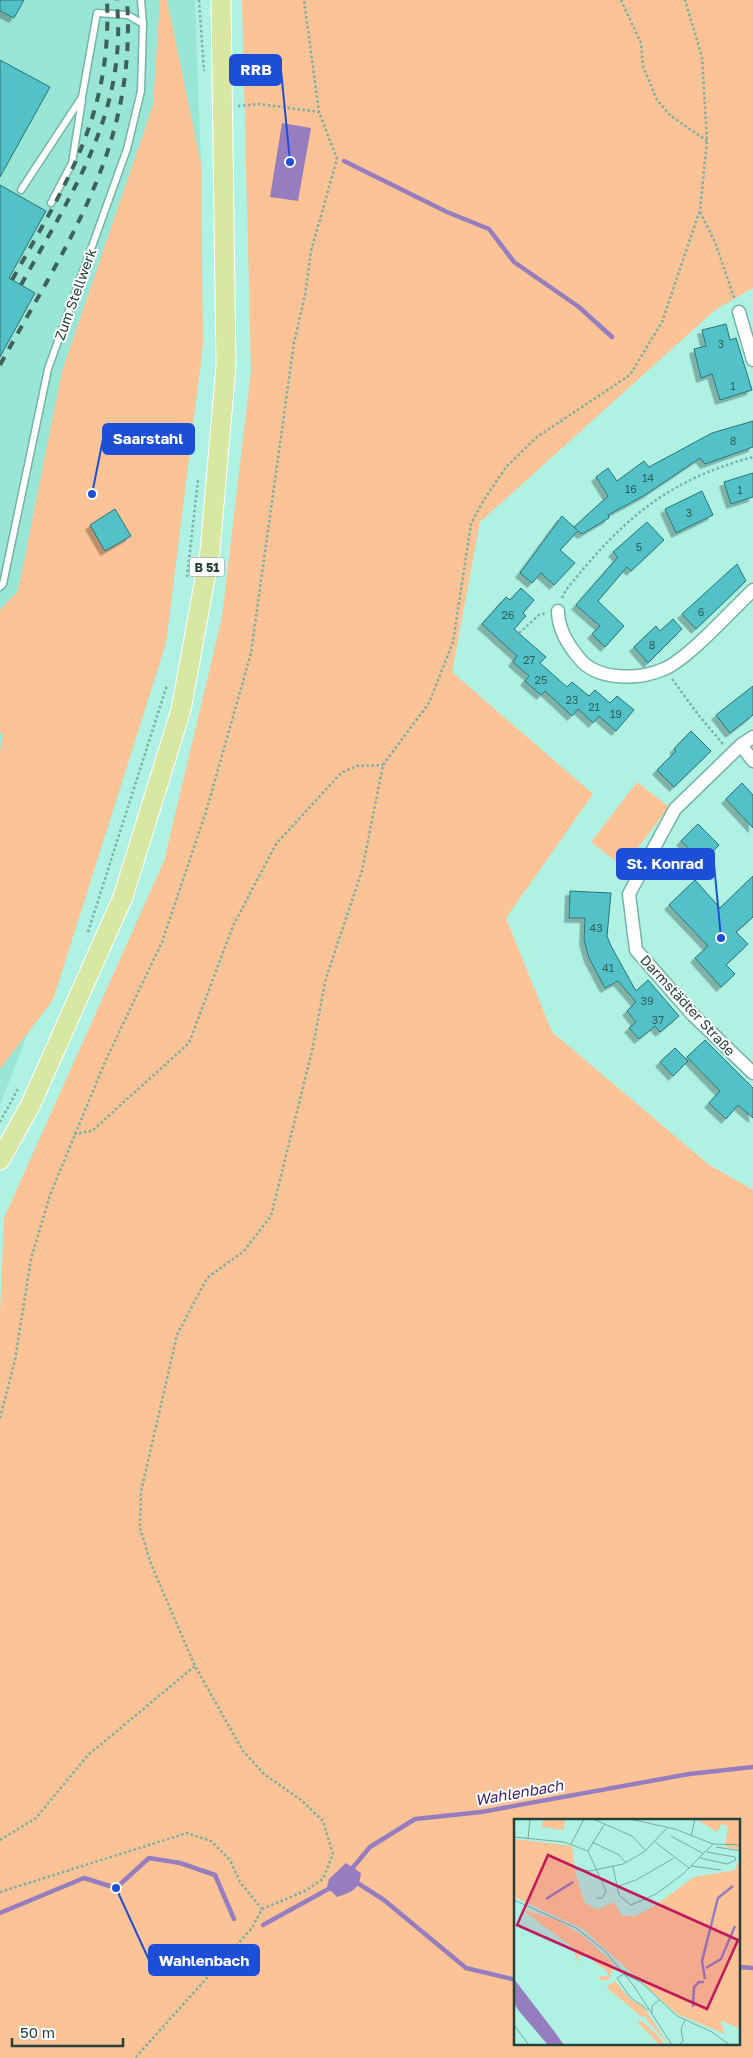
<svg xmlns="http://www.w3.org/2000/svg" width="753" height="2058" font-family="'Golos Text',sans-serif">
  <defs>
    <filter id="shadow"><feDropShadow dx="-4.5" dy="4.5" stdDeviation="0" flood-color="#0004"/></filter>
  </defs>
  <rect width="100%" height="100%" fill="#aff2e4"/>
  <polygon fill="#9ae6d6" points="0,0 195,0 201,164 203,345 166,643 107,829 0,1105"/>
  <g fill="#fcc396" fill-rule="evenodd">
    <polygon points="160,0 167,0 201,164 203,345 166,643 53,1000 0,1069 0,751 3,736 0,732 0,610 18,591 62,371 153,105"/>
    <path d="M242 0H753V288L715 310 480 522 452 672 593 794 506 918 552 1032 708 1164 753 1190V2058H0V1313L4 1218 164 861 222 617 251 371ZM516 1820H739V2044H516Z"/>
    <polygon points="637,782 669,807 623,867 591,842"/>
  </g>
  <g fill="#957dc0">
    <polygon points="282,123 311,128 298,201 270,197"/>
    <path d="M346 1863 361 1873C359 1890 352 1892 337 1897L327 1887 329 1879Z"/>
  </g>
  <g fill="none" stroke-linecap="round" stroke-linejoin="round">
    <g stroke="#957dc0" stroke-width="4.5">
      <polyline points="344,161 447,212 489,229 514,262 579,307 612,337"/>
      <polyline points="350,1871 370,1847 415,1819 481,1812 689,1774 753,1767"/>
      <polyline points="356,1882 384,1900 466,1968 516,1980"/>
      <polyline points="0,1913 84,1878 116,1888 149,1858 180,1863 215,1875 234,1919"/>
      <polyline points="263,1925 332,1887"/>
      <polyline points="739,1967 753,1968"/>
    </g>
  </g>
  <g fill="#52c2c8" stroke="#2a7275" filter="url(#shadow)">
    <polygon points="0,0 24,0 14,18 0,11"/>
    <polygon points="0,60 50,87 0,177"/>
    <polygon points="0,185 46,211 9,278 35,293 0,357"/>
    <polygon points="726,324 730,340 736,338 752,390 720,400 712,374 701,378 694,349 706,346 702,330"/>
    <polygon points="753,421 753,447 705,464 700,458 645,495 608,515 609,518 582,534 578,531 560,550 575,563 554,585 541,573 532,583 520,573 562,516 577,530 574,527 608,496 596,477 608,468 617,481 644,461 649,467 712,433"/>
    <polygon points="753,473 753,497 731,504 724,482"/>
    <polygon points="702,491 713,515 676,533 665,509"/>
    <polygon points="115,509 131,536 105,551 90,525"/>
    <polygon points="647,522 664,540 631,571 627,567 598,601 624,626 605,647 592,634 600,626 576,605 618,557 613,552"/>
    <polygon points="737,564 746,581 696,629 682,614"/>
    <polygon points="521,588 534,600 523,613 526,616 514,629 546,657 540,663 567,687 572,682 589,696 595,690 610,703 617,696 634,710 616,731 599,716 593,723 578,709 572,716 545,691 541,695 525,681 529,676 513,662 517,656 482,624 506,597 510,600"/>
    <polygon points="673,619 682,629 648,663 634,647 656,626 660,631"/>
    <polygon points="753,686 753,715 730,733 716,715"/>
    <polygon points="691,731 711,751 674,787 657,770 676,751 674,749"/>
    <polygon points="742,783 753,795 753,828 726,799"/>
    <polygon points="698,824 719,845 703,862 681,841"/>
    <polygon points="753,876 753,917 736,932 748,944 726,965 735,974 721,987 695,958 708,946 669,905 695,880 720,908"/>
    <polygon points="570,891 611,893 607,936 611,946 636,991 648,980 679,1016 660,1032 655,1026 639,1039 629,1028 636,1022 627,1011 636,1002 618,981 605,988 589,958 584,940 585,918 569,918"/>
    <polygon points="705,1040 753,1088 753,1118 738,1105 726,1119 709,1103 720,1091 687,1057"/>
    <polygon points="675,1048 688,1061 673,1076 660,1062"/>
  </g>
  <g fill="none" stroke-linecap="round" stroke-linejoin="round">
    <g stroke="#73b4a7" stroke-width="9">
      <g id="service">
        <polyline points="21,190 82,97 97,13 128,15 143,24"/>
        <polyline points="51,203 72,163 82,100"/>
        <polyline points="0,587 3,584 48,369 127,149 141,91 143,24 141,0"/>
      </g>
    </g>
    <g stroke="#73b4a7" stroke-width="15">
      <g id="minor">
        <polyline points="739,312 753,360"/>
        <path d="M558 611C558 628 568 645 579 658 597 681 639 680 664 669 688 659 732 610 753 590"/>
        <polyline points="753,737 741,745 675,809 629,894 636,950 692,1014 753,1073"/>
        <polyline points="741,745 753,761"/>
      </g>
    </g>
    <g stroke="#fff" stroke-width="21">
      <polyline id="primary" points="0,1160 31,1104 123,897 181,710 210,551 226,366 221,0"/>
    </g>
    <g stroke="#7bafa4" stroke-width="2.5" stroke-dasharray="2.5 2.5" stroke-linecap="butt">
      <polyline points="199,0 204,71"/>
      <polyline points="621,0 641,43 643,66 657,100 671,116 707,141"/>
      <polyline points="238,106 259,104 319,112"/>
      <polyline points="700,212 715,242 735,300"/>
      <polyline points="187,577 198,480"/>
      <path d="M562 598 566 590C622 520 665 481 753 457"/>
      <polyline points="508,643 539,615 546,613"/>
      <polyline points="672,679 700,717 723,744"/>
      <polyline points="88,932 167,685"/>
      <polyline points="0,1122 19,1087"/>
      <polyline points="74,1134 92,1131 189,1043 233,926 276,844 341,773 357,766 383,765"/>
      <polyline points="0,1418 15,1360 31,1259 50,1195 105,1062 162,942 206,812 251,653 294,343 305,295 311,251 337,159 319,112 304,0"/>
      <polyline points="0,1840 36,1818 88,1755 195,1666"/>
      <polyline points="0,1892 187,1833 211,1841 230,1860 240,1882 262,1909 252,1928 135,2058"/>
      <polyline points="262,1909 305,1891 323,1879 333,1854 323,1821 301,1800 264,1774 243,1751 195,1666 151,1564 140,1528 141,1492 177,1335 207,1278 244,1251 271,1216 312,1051 326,978 362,871 383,765 429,703 453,642 471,524 482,503 506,467 537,437 630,375 662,322 700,210 707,141 702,57 685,0"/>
    </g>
    <use href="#service" stroke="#fff" stroke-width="6"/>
    <use href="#minor" stroke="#fff" stroke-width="12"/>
    <use href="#primary" stroke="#d8e7a1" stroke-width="19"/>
    <g stroke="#3e615a" stroke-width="4" stroke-dasharray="9 9" stroke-linecap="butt">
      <path d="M12 280C66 184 112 115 107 0"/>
      <path d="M21 285C61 212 110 139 117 54 119 36 118 18 117 0"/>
      <path d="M0 365C67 243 137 146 127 0"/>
    </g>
  </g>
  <g text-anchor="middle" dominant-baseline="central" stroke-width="4" stroke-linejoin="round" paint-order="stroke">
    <g font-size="11" fill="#30615e">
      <text x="721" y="343">3</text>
      <text x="733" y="385">1</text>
      <text x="733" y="440">8</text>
      <text x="648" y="477">14</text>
      <text x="631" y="488">16</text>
      <text x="740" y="489">1</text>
      <text x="689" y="512">3</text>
      <text x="639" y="546">5</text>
      <text x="701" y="611">6</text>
      <text x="508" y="614">26</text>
      <text x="652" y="644">8</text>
      <text x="529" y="659">27</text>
      <text x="541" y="679">25</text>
      <text x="572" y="699">23</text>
      <text x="594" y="706">21</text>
      <text x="616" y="713">19</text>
      <text x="596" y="927">43</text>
      <text x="608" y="967">41</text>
      <text x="647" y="1000">39</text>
      <text x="658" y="1019">37</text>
    </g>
    <rect fill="#fff" stroke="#667a76" stroke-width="1" x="189.5" y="557.5" width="35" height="19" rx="4"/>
    <g font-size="12" font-weight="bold" fill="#25413b">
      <text x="207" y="567">B 51</text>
    </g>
    <g font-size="14" fill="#25413b" stroke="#fff">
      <text transform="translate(75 294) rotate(-70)">Zum Stellwerk</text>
      <text transform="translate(688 1005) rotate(47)">Darmstädter Straße</text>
    </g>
    <g font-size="15" font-style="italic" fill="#411c6d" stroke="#fff">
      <text transform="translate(519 1792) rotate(-10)">Wahlenbach</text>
    </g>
  </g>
  <g transform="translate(514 1819)">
    <rect width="226" height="226" fill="#aff2e4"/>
    <path d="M29 0H51L50 11 28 8ZM182 0H226V31L211 28 214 7 207 5 203 13ZM0 20 58 27 61 52 70 83 83 91 100 83 108 97H121L139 88 180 58 221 51 226 39V210L206 201 211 215 163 195 69 110 0 78ZM7 90 43 101 69 117 97 142 102 151 98 150 95 160 87 162 85 157H93V152L71 136 64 137 65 146 58 128ZM101 162 115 179 130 189 155 226 132 200 133 197 128 198 92 168ZM128 202 144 217 151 226H146L123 203Z" fill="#fcc396"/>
    <path d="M0 160 40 212 50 226H34L5 192 0 184Z" fill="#957dc0"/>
    <path fill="none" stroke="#957dc0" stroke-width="2.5" d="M32 80 59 63M192 149 207 140 221 107M191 160 188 142 204 79 219 67M179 188 180 168 185 163H190"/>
    <path fill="none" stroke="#78aba0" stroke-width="1" d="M79 0 118 17 132 32M116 0 161 10 199 25 227 26M157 17 190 35M177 17 181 0M0 18 50 23 74 32M14 20 16 0M78 23 105 36 112 44M141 23 175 49M57 25 70 0M202 28 227 32M74 32 92 72 88 79H82M74 32 90 6M186 39 213 45 222 41 221 38 193 33M177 47 207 51M99 48 105 76 117 86 142 75 169 55 199 25M62 50 76 52 109 45 130 33 154 8M102 68 122 61 160 39M0 81 62 109 90 131 120 167 158 226M103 159 110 155 128 164 163 197 198 213 216 226M103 159 116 178 134 191M138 194V187L145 181M0 206 15 226M165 226 169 222 167 210 171 201"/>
    <path fill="#c2185b" fill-opacity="0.15" stroke="#c2185b" stroke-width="2.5" d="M34 36 224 121 193 190 3 106Z"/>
    <rect width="226" height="226" fill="none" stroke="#25413b" stroke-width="2.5"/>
  </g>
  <path fill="none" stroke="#1d4ed8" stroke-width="2" d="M290 162L281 70M92 494L103 439M721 938L714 864M116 1888L149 1960"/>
  <g fill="#1d4ed8" stroke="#fff" stroke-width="2">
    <circle cx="290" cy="162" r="5"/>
    <circle cx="92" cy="494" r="5"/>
    <circle cx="721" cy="938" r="5"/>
    <circle cx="116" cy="1888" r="5"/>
  </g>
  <g fill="#1d4ed8" stroke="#1d4ed8" stroke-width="2">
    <rect x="230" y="55" width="51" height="30" rx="5"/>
    <rect x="103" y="424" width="91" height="30" rx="5"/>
    <rect x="617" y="849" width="97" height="30" rx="5"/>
    <rect x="149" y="1945" width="110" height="30" rx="5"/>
  </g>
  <g font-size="15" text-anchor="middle" font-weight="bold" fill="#fff">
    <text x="256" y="75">RRB</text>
    <text x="148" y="444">Saarstahl</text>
    <text x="665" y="869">St. Konrad</text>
    <text x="204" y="1966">Wahlenbach</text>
  </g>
  <path d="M12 2038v8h111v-8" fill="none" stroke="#25413b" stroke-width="2.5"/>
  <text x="20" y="2038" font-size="15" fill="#25413b" stroke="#ffffff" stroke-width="4" paint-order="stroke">50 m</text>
</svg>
